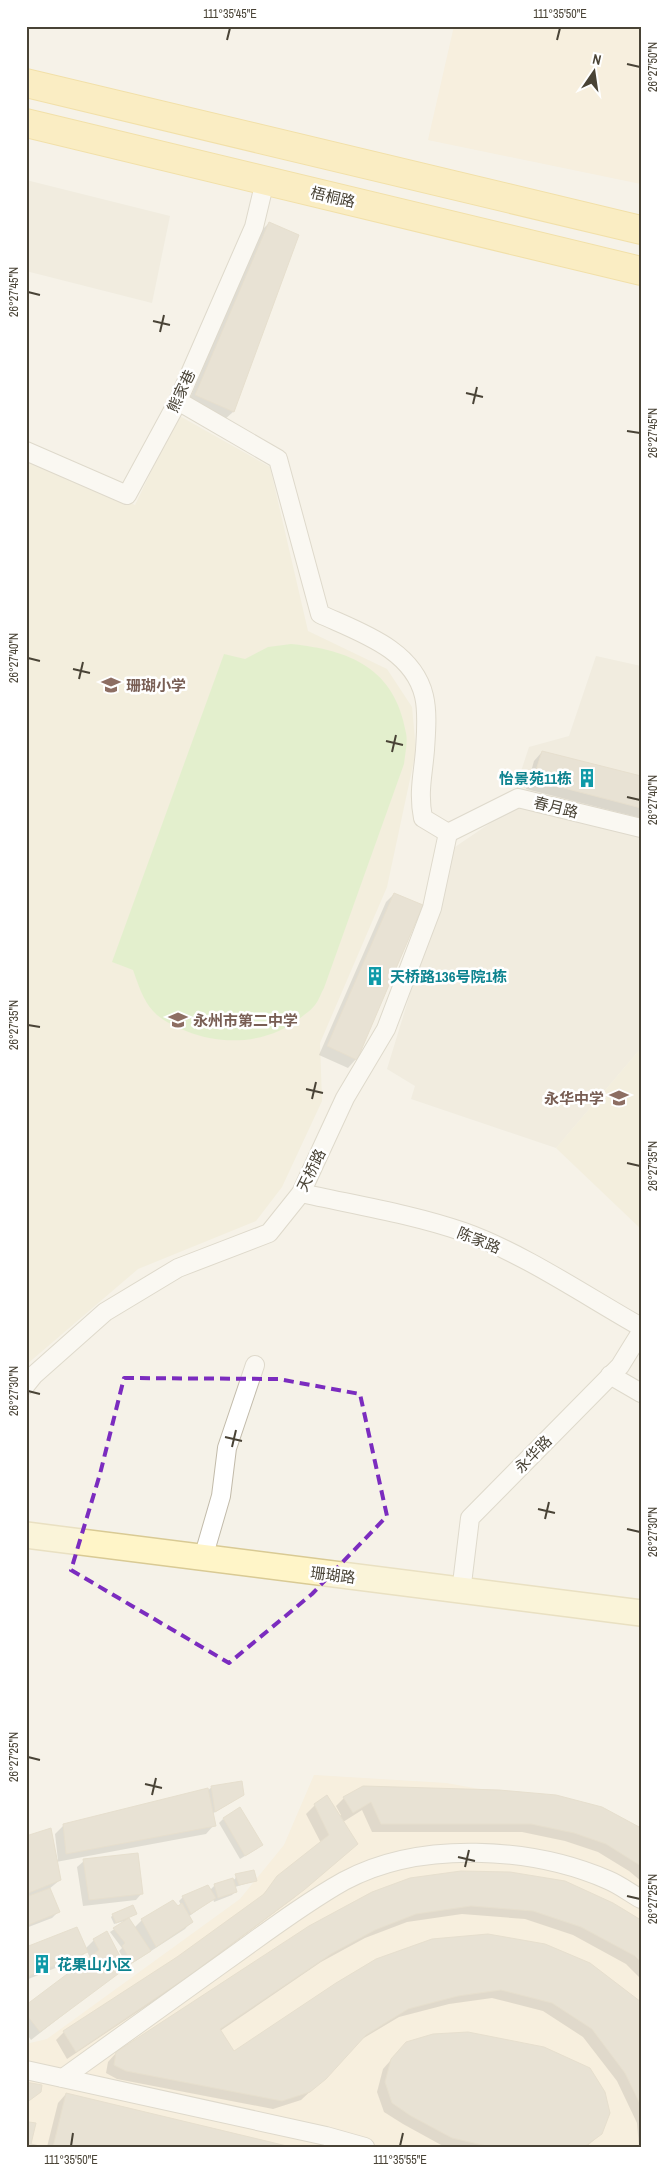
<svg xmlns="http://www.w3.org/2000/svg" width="667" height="2173" font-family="'Archivo Narrow','Noto Sans SC',sans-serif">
  <rect width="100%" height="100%" fill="#f5f2e8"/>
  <g fill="#eae4d6">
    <polygon points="26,180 170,216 152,303 26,271"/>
    <polygon points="596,656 641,666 641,1048 556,1148 411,1099 415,1086 387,1069 455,847 508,811 529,747 569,736"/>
  </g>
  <g fill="#f8ead2">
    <polygon points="454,26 641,26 641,184 428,140"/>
    <polygon points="314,1775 446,1783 603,1811 641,1838 641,2147 26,2147 26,2044 47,2039 240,1899 284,1845"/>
  </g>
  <g fill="#efe8d1">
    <polygon points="178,415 270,467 308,631 387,669 412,707 416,751 387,887 320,1043 322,1101 282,1187 256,1221 138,1269 26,1365 26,460 135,505"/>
    <polygon points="641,1048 641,1229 556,1148"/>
  </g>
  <path fill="#cdecae" d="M291 644C350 650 395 668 406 733 408 742 405 754 404 764L324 988C321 993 319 1000 315 1005 312 1009 308 1012 304 1015 272 1043 225 1047 186 1031 174 1026 161 1020 153 1011 143 1000 138 984 133 970L112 962 224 654 245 659 268 647Z"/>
  <g fill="#0003">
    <polygon points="269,223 298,236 233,412 224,420 188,403 260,232"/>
    <polygon points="542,752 641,777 641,818 526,789 534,761"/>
    <polygon points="394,894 356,1059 348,1068 319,1055 386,902"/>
    <polygon points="212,1787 243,1795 212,1814 214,1825 206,1834 56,1862 60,1880 49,1889 59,1911 52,1918 26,1928 26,1837 58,1860 55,1834 64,1825 207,1791"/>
    <polygon points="344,1798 641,1829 641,1881 629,1871 598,1852 565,1841 522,1832 372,1832 362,1810 343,1822 348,1852 294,1898 181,1983 67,2059 56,2040 64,2032 178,1958 260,1898 278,1877 321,1843 306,1814 315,1805 339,1816 341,1815 336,1806"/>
    <polygon points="223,1819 257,1849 240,1859 219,1823"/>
    <polygon points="84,1861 142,1893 136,1900 83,1906 77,1867"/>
    <polygon points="236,1876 255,1881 235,1887 236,1891 232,1895 214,1902 213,1899 188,1917 191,1922 185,1929 128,1966 119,1951 122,1948 110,1932 128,1920 114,1924 111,1917 113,1915 136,1914 128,1918 134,1928 142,1920 181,1905 179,1901 183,1897 210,1890 215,1885 235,1879"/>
    <polygon points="373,1893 641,1921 641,1979 626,1964 573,1935 525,1919 462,1914 407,1922 365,1938 321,1962 220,2031 234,2053 376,1961 641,2004 641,2147 639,2147 637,2123 617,2081 583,2037 543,2011 492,1998 449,2004 399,2017 357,2042 315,2087 301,2100 273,2109 117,2079 106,2073 108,2062 116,2053"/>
    <polygon points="94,1940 124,1967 31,2040 26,2033 26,2007 90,1958 87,1951 80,1958 26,1980 26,1949 85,1949"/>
    <polygon points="398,2052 601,2134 586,2147 443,2146 403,2124 384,2112 377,2092 383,2069"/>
    <polygon points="66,2094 286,2147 47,2147 58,2103"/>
  </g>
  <g fill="#d8cfbc" stroke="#d3c7af">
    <polygon points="269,222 299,235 234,412 195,395"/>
    <polygon points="542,751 641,776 641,808 533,780"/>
    <polygon points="394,893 423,905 357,1060 327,1046"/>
    <polygon points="242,1781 244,1795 215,1812 211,1786"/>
    <polygon points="363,1786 499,1790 556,1795 602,1807 641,1828 641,1866 606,1844 574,1833 531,1824 381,1824 371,1802 353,1813 343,1797"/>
    <polygon points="208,1788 216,1826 66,1854 63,1824"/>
    <polygon points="327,1795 358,1844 304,1890 190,1975 76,2052 63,2031 177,1957 264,1894 277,1876 329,1835 314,1804"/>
    <polygon points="240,1807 263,1845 245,1856 223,1818"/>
    <polygon points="51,1828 61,1880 26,1894 26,1836"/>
    <polygon points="138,1853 143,1894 89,1900 83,1859"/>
    <polygon points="254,1870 257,1881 239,1885 235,1874"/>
    <polygon points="461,1871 510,1872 565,1881 613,1903 641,1920 641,1962 635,1956 581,1927 533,1911 471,1906 416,1914 375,1930 331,1954 220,2029 234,2051 336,1983 376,1959 432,1939 488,1934 545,1944 590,1963 641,2002 641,2106 625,2073 592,2029 552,2003 501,1990 458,1996 408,2009 366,2035 326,2079 310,2092 282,2101 126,2071 114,2065 116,2052 309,1926 372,1892 410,1878"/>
    <polygon points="233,1878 237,1892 218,1898 214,1884"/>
    <polygon points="208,1885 216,1898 191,1914 182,1896"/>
    <polygon points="50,1888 60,1912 26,1926 26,1897"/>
    <polygon points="173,1900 178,1906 182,1903 193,1922 156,1947 141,1919"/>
    <polygon points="133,1905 137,1914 116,1923 112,1914"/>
    <polygon points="129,1918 151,1951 132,1963 122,1946 125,1943 113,1928"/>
    <polygon points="77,1927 88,1952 26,1977 26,1947"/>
    <polygon points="107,1931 126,1968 40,2032 26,2014 26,2005 99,1950 93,1939"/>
    <polygon points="468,2032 544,2047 590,2068 605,2092 610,2113 602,2134 584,2147 491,2147 452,2138 411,2116 392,2103 385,2082 391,2059 406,2042 433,2034"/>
    <polygon points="26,2082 42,2085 41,2092 26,2103"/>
    <polygon points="66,2093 291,2147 53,2147"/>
    <polygon points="29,2122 36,2123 31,2144 44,2147 26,2147 26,2124"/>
  </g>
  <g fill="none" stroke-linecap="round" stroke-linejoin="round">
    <g stroke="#c2bbaa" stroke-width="20">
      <g id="minor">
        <path d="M178 401 278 459 320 614C359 632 413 649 424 696 428 713 426 733 425 750 423 775 418 792 423 818L448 833"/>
        <polyline points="26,451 127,495 178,401 254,227 265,181"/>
        <polyline points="448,833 518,798 641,828"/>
        <path d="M301 1193C355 1205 412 1214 464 1232 523 1253 586 1296 641 1327"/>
        <polyline points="610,1375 641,1393"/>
        <polyline points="26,1385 34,1375 105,1312 178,1268 269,1233 301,1193 345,1098 386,1029 432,908 448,833"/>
        <polyline points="203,1558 221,1496 227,1448 255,1365"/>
        <polyline points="461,1592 470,1518 620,1366 641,1332"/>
        <polyline points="26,2070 326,2136 365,2147"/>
        <path d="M63 2078C117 2039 171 2000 226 1961 264 1934 303 1904 344 1881 420 1840 532 1847 608 1880 620 1885 630 1893 641 1899"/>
      </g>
    </g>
    <g stroke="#d9ca94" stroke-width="28">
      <polyline id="secondary" points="26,1535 641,1613"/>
    </g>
    <g stroke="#edca5e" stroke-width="30">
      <g id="primary">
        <polyline points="26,83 641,230"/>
        <polyline points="26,123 641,271"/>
      </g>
    </g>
    <use href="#minor" stroke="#fff" stroke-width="18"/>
    <use href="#secondary" stroke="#fff5c8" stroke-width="25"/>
    <use href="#primary" stroke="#ffe797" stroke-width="28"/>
  </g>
  <path d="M0 0H667V2173H0ZM124 1378 278 1379 360 1394 387 1516 312 1594 229 1663 71 1570 100 1474Z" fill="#f5f2e8" fill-opacity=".55" fill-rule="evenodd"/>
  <path fill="none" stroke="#7b2cbf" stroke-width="4" stroke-dasharray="10 6" stroke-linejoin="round" d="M124 1378 278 1379 360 1394 387 1516 312 1594 229 1663 71 1570 100 1474Z"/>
  <path fill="none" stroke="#494336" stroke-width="2" d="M227 40 230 28M557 40 560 28M627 64 640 67M28 292 40 295M153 321 170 325M160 332 164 315M466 393 483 397M473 404 477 387M627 431 640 433M28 658 40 661M73 669 90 673M79 679 83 662M386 741 403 745M392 752 396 735M627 797 640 800M28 1025 40 1027M306 1089 323 1093M312 1099 316 1082M627 1163 640 1166M28 1391 40 1394M225 1437 242 1441M232 1447 236 1430M538 1509 555 1513M545 1519 549 1502M627 1529 640 1532M28 1757 40 1760M145 1784 162 1788M152 1795 156 1778M458 1857 475 1861M465 1867 469 1850M627 1896 640 1899M71 2146 73 2133M400 2146 403 2133"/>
  <defs>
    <g id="school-bare" transform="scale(1.5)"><path d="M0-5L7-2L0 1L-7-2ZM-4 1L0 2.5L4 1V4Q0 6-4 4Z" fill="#8d6e63" stroke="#fff" stroke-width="2.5" paint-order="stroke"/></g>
    <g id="building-bare" transform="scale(1.5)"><path d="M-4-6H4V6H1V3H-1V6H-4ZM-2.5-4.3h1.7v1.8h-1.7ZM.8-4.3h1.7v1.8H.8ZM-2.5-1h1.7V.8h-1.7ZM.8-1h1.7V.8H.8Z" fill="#0f9aa8" stroke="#fff" stroke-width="2.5" paint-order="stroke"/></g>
  </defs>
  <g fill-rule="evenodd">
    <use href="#school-bare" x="111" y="685"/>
    <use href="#building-bare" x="587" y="778"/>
    <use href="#building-bare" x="375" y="976"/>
    <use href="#school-bare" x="178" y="1020"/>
    <use href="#school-bare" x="619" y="1098"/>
    <use href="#building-bare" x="42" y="1964"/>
  </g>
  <g text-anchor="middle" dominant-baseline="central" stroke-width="5" stroke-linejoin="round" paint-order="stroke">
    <g font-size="15" fill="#494336" stroke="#fff">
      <text transform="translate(333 197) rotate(13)">梧桐路</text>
      <text transform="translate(181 391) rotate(-65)">熊家巷</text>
      <text transform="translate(556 807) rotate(14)">春月路</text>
      <text transform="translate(311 1170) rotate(-64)">天桥路</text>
      <text transform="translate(479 1240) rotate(22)">陈家路</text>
      <text transform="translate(533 1454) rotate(-46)">永华路</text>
      <text transform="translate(333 1575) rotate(7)">珊瑚路</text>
    </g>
    <g font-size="15" font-weight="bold" fill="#785e54" stroke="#fff" text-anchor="start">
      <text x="126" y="685">珊瑚小学</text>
      <text x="193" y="1020">永州市第二中学</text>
      <text x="604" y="1098" text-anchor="end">永华中学</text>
    </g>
    <g font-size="15" font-weight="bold" fill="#0d838f" stroke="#fff" text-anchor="start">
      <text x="572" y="778" text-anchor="end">怡景苑11栋</text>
      <text x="390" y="976">天桥路136号院1栋</text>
      <text x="57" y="1964">花果山小区</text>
    </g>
  </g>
  <rect width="667" height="2173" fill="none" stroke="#ffffff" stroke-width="55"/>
  <g transform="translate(594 72) rotate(13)" stroke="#ffffff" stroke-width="4" paint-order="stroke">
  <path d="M0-4L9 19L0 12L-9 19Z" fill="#494336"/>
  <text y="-8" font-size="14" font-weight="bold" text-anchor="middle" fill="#494336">N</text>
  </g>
  <rect x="28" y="28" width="612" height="2118" fill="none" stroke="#494336" stroke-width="2"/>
  <g font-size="12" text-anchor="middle" fill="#494336">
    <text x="230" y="18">111°35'45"E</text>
    <text x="560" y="18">111°35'50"E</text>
    <text transform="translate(653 67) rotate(-90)" y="4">26°27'50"N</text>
    <text transform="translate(14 292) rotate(-90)" y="4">26°27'45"N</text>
    <text transform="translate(653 433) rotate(-90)" y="4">26°27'45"N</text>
    <text transform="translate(14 658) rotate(-90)" y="4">26°27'40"N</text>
    <text transform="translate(653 800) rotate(-90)" y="4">26°27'40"N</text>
    <text transform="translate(14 1025) rotate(-90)" y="4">26°27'35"N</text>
    <text transform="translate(653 1166) rotate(-90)" y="4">26°27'35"N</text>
    <text transform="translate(14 1391) rotate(-90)" y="4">26°27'30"N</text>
    <text transform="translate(653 1532) rotate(-90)" y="4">26°27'30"N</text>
    <text transform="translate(14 1757) rotate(-90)" y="4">26°27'25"N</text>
    <text transform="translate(653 1899) rotate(-90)" y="4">26°27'25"N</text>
    <text x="71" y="2164">111°35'50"E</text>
    <text x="400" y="2164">111°35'55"E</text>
  </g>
</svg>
